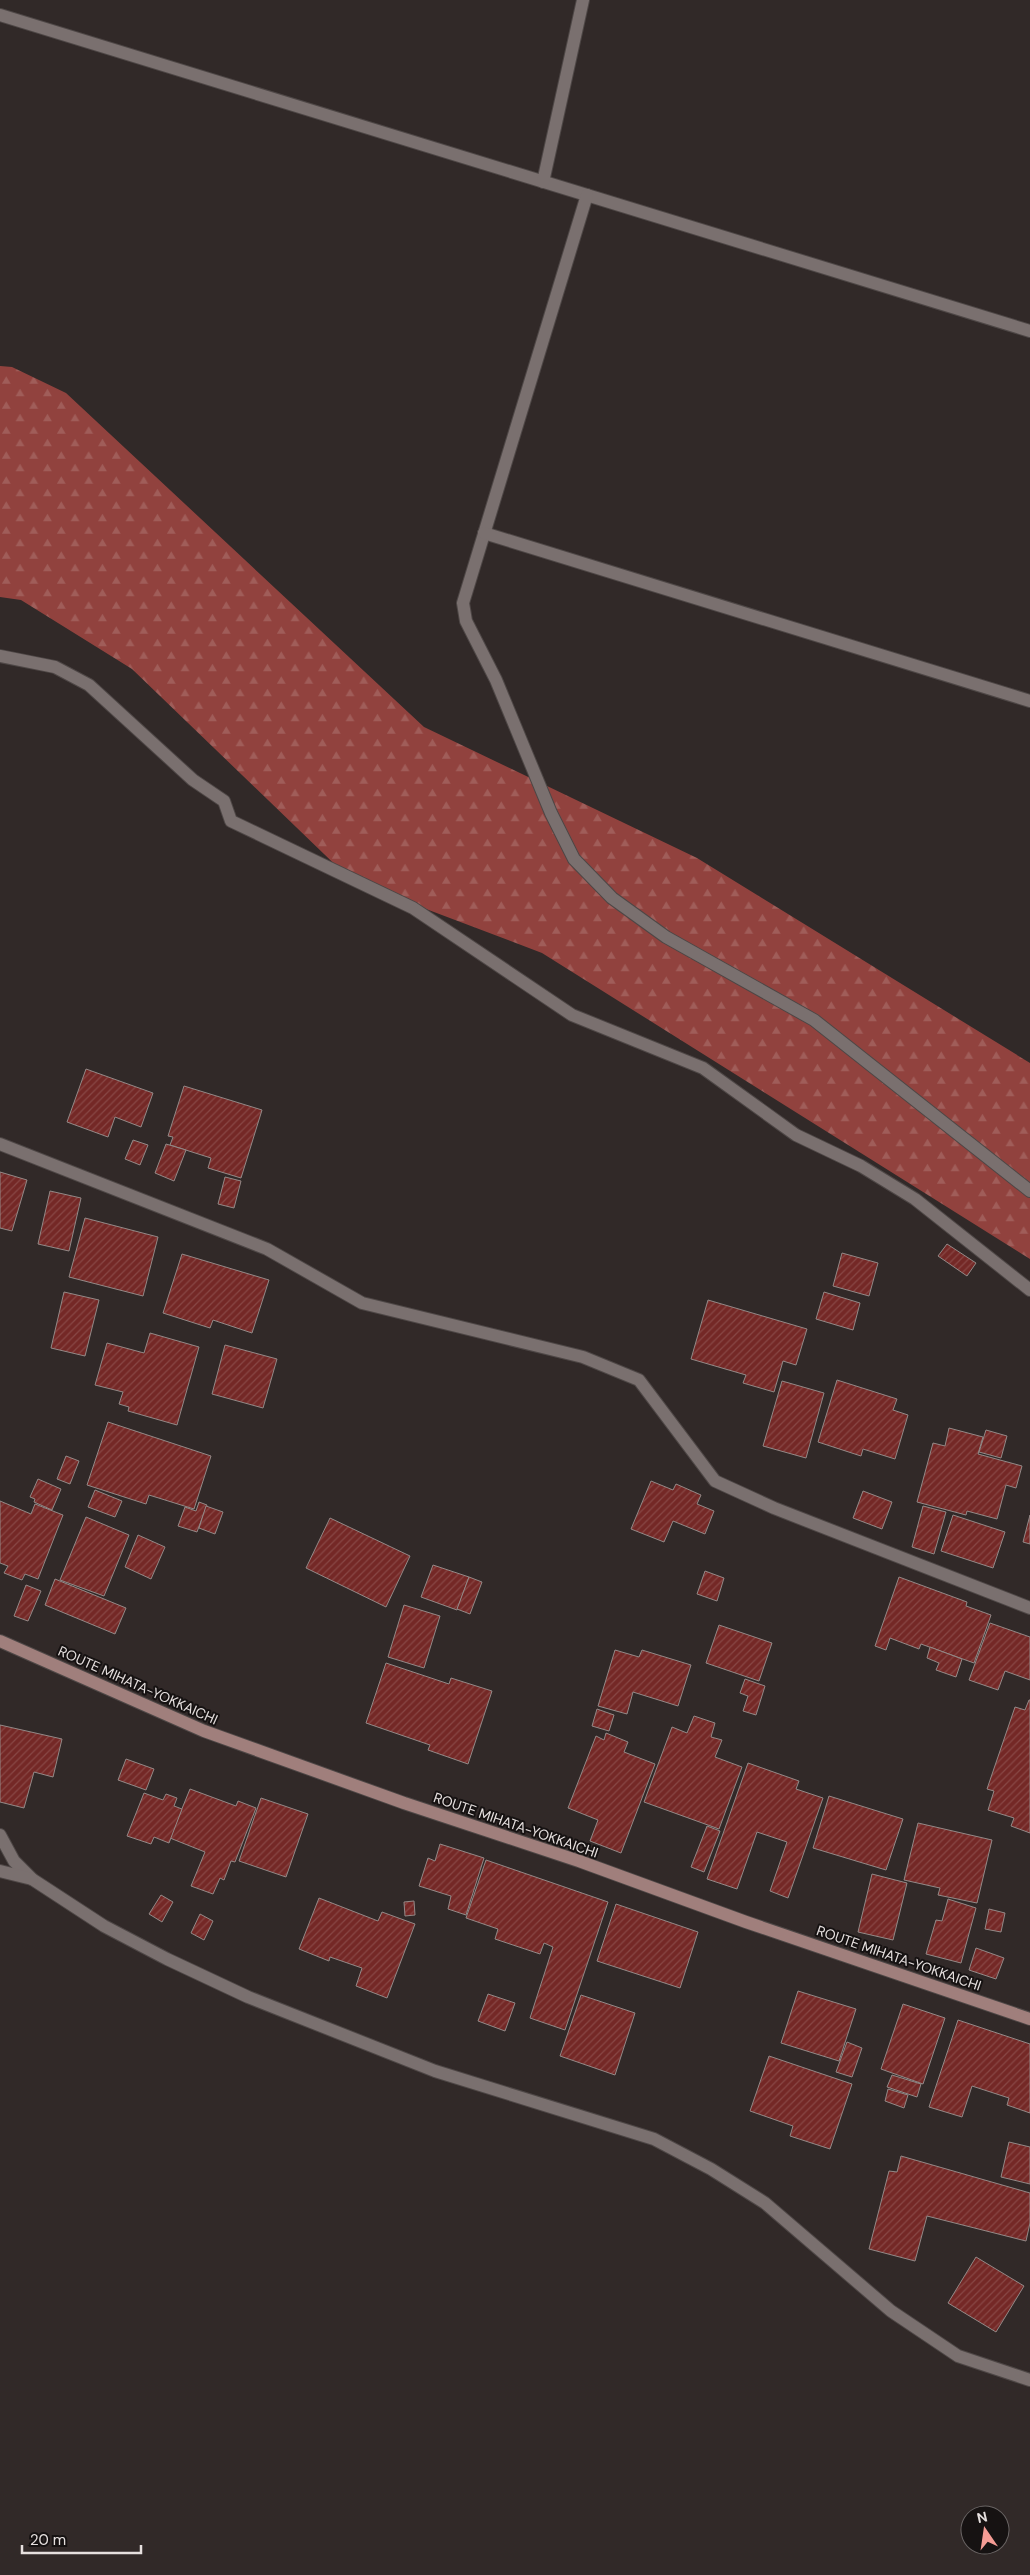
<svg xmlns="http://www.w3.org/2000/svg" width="1030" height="2575" font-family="'DM Sans',sans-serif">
  <defs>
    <pattern id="forest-firs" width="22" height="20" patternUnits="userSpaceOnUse" patternTransform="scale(1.25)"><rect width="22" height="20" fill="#91423e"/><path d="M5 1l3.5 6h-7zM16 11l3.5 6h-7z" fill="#a05d59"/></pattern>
    <pattern id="building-hatch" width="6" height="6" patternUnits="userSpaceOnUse" patternTransform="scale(1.25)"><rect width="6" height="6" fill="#742826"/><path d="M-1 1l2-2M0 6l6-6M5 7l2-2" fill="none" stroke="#884745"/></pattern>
  </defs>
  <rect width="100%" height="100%" fill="#312928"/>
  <polygon fill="url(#forest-firs)" points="0,366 12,367 66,393 424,727 697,858 1030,1063 1030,1259 542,953 352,881 132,669 21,600 0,597"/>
  <g fill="url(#building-hatch)" stroke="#938987">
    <polygon points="86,1069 153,1093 141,1127 115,1117 108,1137 67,1122"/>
    <polygon points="184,1086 262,1110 241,1178 208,1168 211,1158 170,1145 173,1137 168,1136"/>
    <polygon points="133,1140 148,1145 140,1165 125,1159"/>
    <polygon points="166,1144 186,1150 174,1181 155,1173"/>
    <polygon points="0,1172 27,1180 12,1231 0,1228"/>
    <polygon points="225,1177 241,1181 234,1208 218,1204"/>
    <polygon points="50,1191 81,1198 69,1251 38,1244"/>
    <polygon points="85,1218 158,1237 143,1296 69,1277"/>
    <polygon points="947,1244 976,1263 967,1276 938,1256"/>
    <polygon points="842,1253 878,1263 869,1296 833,1286"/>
    <polygon points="182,1254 269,1280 252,1333 213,1320 210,1328 163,1313"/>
    <polygon points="64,1292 99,1300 85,1356 51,1348"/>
    <polygon points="824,1292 860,1303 853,1330 816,1319"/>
    <polygon points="708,1300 807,1329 796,1365 783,1361 774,1392 743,1383 746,1375 691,1359"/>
    <polygon points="150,1333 199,1347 177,1425 128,1411 129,1407 119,1404 123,1392 95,1385 107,1343 144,1353"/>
    <polygon points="225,1345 277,1359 263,1408 212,1394"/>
    <polygon points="837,1380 897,1399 893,1410 908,1415 895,1459 863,1449 861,1456 818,1442"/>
    <polygon points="782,1381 824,1393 806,1458 763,1446"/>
    <polygon points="108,1422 211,1456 194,1509 149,1495 146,1504 87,1485"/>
    <polygon points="949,1428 983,1437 978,1454 1022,1466 1016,1488 1006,1485 997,1519 967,1511 966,1515 917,1502 933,1443 945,1446"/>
    <polygon points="986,1430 1007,1436 1001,1458 979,1452"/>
    <polygon points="66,1456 79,1461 70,1484 57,1479"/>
    <polygon points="38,1479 61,1489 52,1510 34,1502 35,1499 30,1497"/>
    <polygon points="651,1481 673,1490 676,1484 701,1495 697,1504 714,1511 705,1534 673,1521 664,1542 631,1529"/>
    <polygon points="95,1490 122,1501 115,1517 88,1507"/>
    <polygon points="863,1491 892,1502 882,1529 853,1518"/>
    <polygon points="0,1501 31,1514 35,1504 63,1515 38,1579 25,1574 22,1580 4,1573 8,1566 0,1563"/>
    <polygon points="199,1502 207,1505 197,1532 178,1526 185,1507 196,1511"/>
    <polygon points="206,1506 223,1512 215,1534 199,1528"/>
    <polygon points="923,1506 946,1512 934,1554 912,1547"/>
    <polygon points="953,1515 1005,1532 993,1568 941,1551"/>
    <polygon points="1030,1515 1030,1544 1023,1542"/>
    <polygon points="86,1517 129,1535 104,1596 60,1580"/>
    <polygon points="330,1518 410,1556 386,1607 306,1568"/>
    <polygon points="138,1535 165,1547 151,1579 125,1567"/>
    <polygon points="433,1565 469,1577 457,1610 421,1597"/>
    <polygon points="705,1571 724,1578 717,1601 697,1594"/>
    <polygon points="469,1577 482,1582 470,1614 457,1609"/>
    <polygon points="899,1577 967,1602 966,1606 991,1615 974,1663 921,1644 919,1649 890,1638 886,1650 875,1646"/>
    <polygon points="55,1579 126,1608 115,1634 45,1605"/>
    <polygon points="26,1585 41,1591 28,1621 14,1616"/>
    <polygon points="404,1605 440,1616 424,1668 388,1657"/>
    <polygon points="990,1623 1030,1637 1030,1680 1005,1671 998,1690 969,1680"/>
    <polygon points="719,1625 772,1643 759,1681 706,1663"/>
    <polygon points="930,1647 962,1659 956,1677 936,1670 939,1663 927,1658"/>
    <polygon points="615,1650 639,1657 642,1650 691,1665 678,1706 633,1692 627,1714 598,1706"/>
    <polygon points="386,1663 449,1684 451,1678 492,1691 468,1764 428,1750 430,1745 366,1723"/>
    <polygon points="745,1679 765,1686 756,1715 743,1711 748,1696 740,1693"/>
    <polygon points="1029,1700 1030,1700 1030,1833 1011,1826 1014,1818 988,1810 994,1791 987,1789 1015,1707 1025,1710"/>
    <polygon points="597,1709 614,1715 609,1731 592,1726"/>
    <polygon points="694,1716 715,1723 711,1737 722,1740 715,1757 742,1767 719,1829 644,1802 672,1727 687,1733"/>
    <polygon points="0,1725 62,1739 53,1777 34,1772 24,1808 0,1802"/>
    <polygon points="606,1733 628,1742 624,1752 655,1764 621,1853 590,1841 598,1820 568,1808 596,1736 604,1740"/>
    <polygon points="126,1759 154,1769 146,1790 118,1780"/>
    <polygon points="748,1763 799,1781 796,1789 823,1798 788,1898 770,1891 787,1842 757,1832 737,1889 707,1879"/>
    <polygon points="190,1789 236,1806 238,1801 256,1808 235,1862 231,1861 224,1880 220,1878 213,1894 191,1886 205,1852 170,1838"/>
    <polygon points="144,1793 163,1800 166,1794 177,1798 174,1806 182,1809 169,1843 154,1837 151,1844 127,1836"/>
    <polygon points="829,1796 903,1819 886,1870 813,1848"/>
    <polygon points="261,1798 308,1814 286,1877 239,1861"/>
    <polygon points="918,1823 992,1840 977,1903 938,1895 940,1888 904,1880"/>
    <polygon points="707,1826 720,1831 704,1872 691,1867"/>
    <polygon points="440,1844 484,1858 466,1915 448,1909 451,1896 419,1886 428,1858 435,1861"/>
    <polygon points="486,1860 608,1902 565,2030 530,2018 553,1947 544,1943 540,1954 495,1939 498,1929 466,1918"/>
    <polygon points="872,1874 907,1883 893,1940 858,1932"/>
    <polygon points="161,1895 173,1902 162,1922 149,1914"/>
    <polygon points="319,1898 378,1921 382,1912 415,1924 387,1998 356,1986 362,1968 330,1957 329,1961 299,1949"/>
    <polygon points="948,1899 976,1908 961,1963 926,1954 936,1920 942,1921"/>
    <polygon points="414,1901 415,1915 405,1916 404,1902"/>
    <polygon points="616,1904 698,1932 680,1988 597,1961"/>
    <polygon points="989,1909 1005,1913 1001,1932 985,1929"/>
    <polygon points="200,1914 213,1921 204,1940 191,1933"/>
    <polygon points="976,1948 1004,1958 996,1979 969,1970"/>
    <polygon points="798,1991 856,2009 839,2061 781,2043"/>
    <polygon points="488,1994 515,2003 505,2031 478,2021"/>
    <polygon points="581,1995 635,2013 615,2075 560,2056"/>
    <polygon points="903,2004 945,2018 923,2084 881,2069"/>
    <polygon points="958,2020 1030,2044 1030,2113 1007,2105 1009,2098 972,2086 962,2117 929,2107"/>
    <polygon points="847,2042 862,2048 852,2077 836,2072"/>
    <polygon points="769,2056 852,2084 830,2149 790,2136 793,2126 750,2111"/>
    <polygon points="892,2075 921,2084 917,2097 887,2087"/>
    <polygon points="888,2089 908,2095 904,2108 885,2101"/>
    <polygon points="1009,2142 1030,2147 1030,2184 1001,2177"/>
    <polygon points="901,2156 1030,2193 1030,2223 1026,2241 927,2216 915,2261 869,2249 889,2171 897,2172"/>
    <polygon points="976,2257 1024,2286 996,2332 948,2303"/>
  </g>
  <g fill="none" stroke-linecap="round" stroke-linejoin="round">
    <g stroke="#4e4746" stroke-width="14">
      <g id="minor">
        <polyline points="0,15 1030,331"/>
        <polyline points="543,182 583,0"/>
        <polyline points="587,195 463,603 466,621 496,680 551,813 574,859 612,898 666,937 814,1020 1030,1191"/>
        <polyline points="484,533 1030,701"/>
        <polyline points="0,656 55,667 89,685 193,780 224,801 231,821 413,908 572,1015 703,1068 796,1135 861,1166 915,1199 1030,1290"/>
        <polyline points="0,1144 267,1249 362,1303 583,1357 639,1380 715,1481 774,1508 1030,1608"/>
        <polyline points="0,1835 14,1861 32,1879 104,1926 167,1959 248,1997 435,2071 654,2139 711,2169 765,2203 891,2311 958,2356 1030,2380"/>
        <polyline points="0,1871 32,1879"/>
      </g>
    </g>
    <g stroke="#4e4746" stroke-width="14">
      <polyline id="secondary" points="0,1641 204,1731 404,1803 579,1861 746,1922 1030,2019"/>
    </g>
    <use href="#minor" stroke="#7a706f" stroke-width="12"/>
    <use href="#secondary" stroke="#a07f7c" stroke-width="12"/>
  </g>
  <g text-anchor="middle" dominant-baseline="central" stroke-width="4" stroke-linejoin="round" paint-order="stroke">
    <g font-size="14" fill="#e6e0df" stroke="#161212">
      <text transform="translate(138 1685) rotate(24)">ROUTE MIHATA-YOKKAICHI</text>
      <text transform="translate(516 1825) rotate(19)">ROUTE MIHATA-YOKKAICHI</text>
      <text transform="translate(899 1958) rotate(19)">ROUTE MIHATA-YOKKAICHI</text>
    </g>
  </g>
  <g transform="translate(985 2530) rotate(347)"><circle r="24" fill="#161212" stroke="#696464"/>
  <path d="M0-4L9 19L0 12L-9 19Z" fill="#f59c95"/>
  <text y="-8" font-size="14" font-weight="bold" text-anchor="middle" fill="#e6e0df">N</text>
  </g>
  <path d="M22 2545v8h119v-8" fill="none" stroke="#e6e0df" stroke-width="2.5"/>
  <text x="30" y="2545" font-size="15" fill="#e6e0df" stroke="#161212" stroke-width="4" paint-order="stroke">20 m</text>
</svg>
